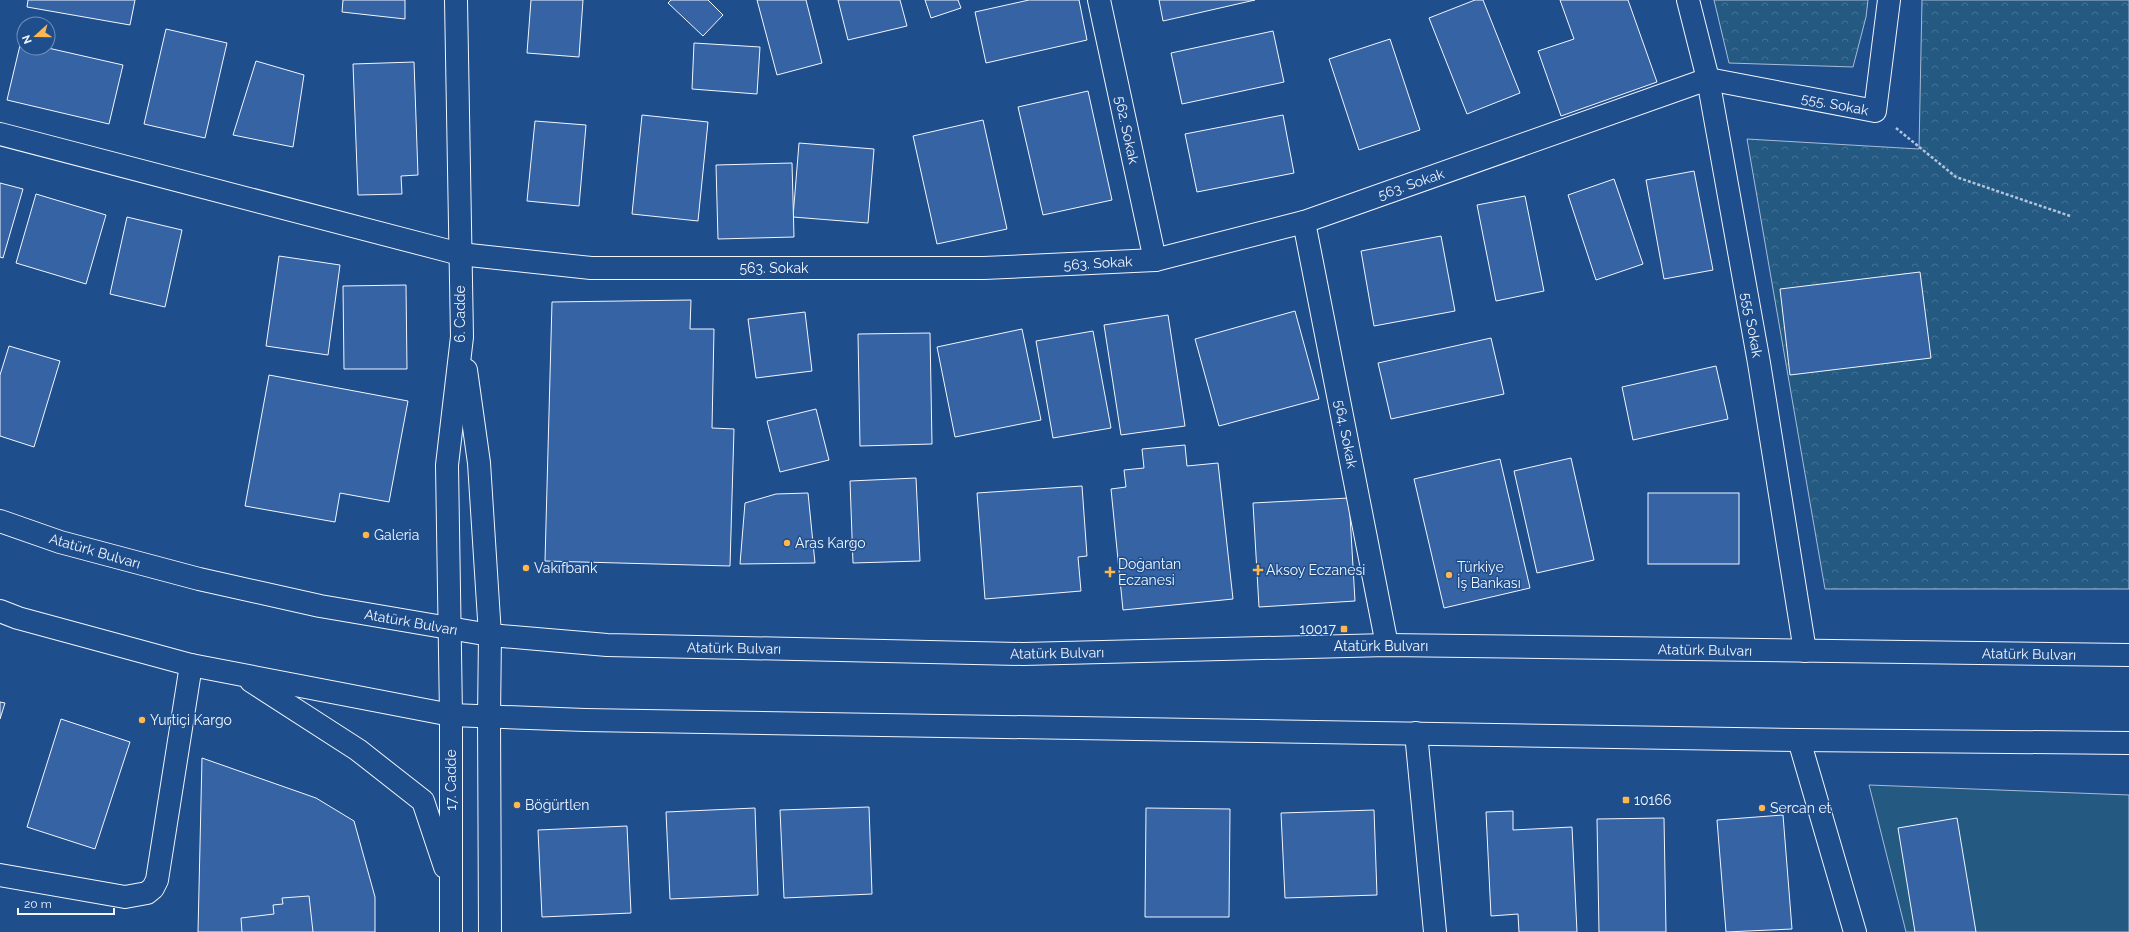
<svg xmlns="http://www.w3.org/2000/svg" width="2129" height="932" font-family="Raleway,sans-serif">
  <defs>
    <pattern id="forest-crowns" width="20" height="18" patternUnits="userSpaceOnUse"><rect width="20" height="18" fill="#245a82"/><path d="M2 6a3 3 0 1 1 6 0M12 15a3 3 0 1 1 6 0" fill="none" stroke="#447295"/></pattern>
  </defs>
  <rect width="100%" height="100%" fill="#1f4e8c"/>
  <polygon fill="#245a82" stroke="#a8bbd7" points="1869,785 2129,795 2129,932 1906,932"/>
  <g fill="url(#forest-crowns)" stroke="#a8bbd7">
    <polygon points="1714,0 1868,0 1866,17 1853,67 1729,63"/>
    <polygon points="1922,0 2129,0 2129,589 1825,589 1747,139 1919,149"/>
  </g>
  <g fill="#3563a3" stroke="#f2f6ff">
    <polygon points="28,0 135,0 130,25 27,7"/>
    <polygon points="343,0 405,0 405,19 342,12"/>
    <polygon points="531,0 583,0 579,57 527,53"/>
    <polygon points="671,0 708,0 723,15 703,36 668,3"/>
    <polygon points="757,0 806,0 822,63 777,75"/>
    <polygon points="838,0 900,0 907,26 848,40"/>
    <polygon points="925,0 958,0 961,8 931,18"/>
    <polygon points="1029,0 1079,0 1087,40 986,63 975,12"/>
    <polygon points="1159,0 1255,0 1163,21"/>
    <polygon points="1475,0 1483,0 1520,93 1467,114 1429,18"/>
    <polygon points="1560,0 1628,0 1657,82 1561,116 1538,51 1574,39"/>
    <polygon points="166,29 227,43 205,138 144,124"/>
    <polygon points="1273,31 1284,82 1182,104 1171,53"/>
    <polygon points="1390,39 1420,130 1359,150 1329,59"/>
    <polygon points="21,41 24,42 24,48 48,48 123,65 109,124 7,100"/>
    <polygon points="694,43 760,47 757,94 692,89"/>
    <polygon points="256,61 304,75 293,147 233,135"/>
    <polygon points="414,62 418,175 401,176 402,194 358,195 353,64"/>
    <polygon points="1088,91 1112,200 1043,215 1018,107"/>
    <polygon points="642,115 708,122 698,221 632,214"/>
    <polygon points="1283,115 1294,173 1197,192 1185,134"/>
    <polygon points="983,120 1007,229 937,244 913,136"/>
    <polygon points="535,121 586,125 579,206 527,201"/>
    <polygon points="799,143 874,149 868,223 793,217"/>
    <polygon points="792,163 794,237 718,239 716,165"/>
    <polygon points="1694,171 1713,270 1664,279 1646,180"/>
    <polygon points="1614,179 1643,264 1596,280 1568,195"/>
    <polygon points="0,183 23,189 3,258 0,257"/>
    <polygon points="36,194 106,215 86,284 16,263"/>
    <polygon points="1525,196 1544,291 1496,301 1477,205"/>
    <polygon points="127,217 182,230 165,307 110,294"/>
    <polygon points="1441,236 1455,311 1374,326 1361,251"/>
    <polygon points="279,256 340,265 328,355 266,346"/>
    <polygon points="1920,272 1931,358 1790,375 1780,289"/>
    <polygon points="406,285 407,369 344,369 343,286"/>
    <polygon points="691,300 690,329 714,329 712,428 734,429 730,566 545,561 552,302"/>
    <polygon points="1295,311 1319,399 1219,426 1195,339"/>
    <polygon points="805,312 812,371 756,378 748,319"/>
    <polygon points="1168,315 1185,426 1121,435 1104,325"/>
    <polygon points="1022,329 1041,420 955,437 937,347"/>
    <polygon points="1093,331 1111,428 1053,438 1036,341"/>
    <polygon points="930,333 932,444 860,446 858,334"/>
    <polygon points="1491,338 1504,394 1391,419 1378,363"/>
    <polygon points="9,346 60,361 34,447 0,436 0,375"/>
    <polygon points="1716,366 1728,419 1633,440 1622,387"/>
    <polygon points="269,375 408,401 389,502 340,493 335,522 245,506"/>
    <polygon points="816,409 829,460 780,472 767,421"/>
    <polygon points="1185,445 1187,466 1218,463 1233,599 1123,610 1111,489 1126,487 1124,470 1144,468 1142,449"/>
    <polygon points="1571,458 1594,560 1537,573 1514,471"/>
    <polygon points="1500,459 1530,588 1444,608 1414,479"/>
    <polygon points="916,478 920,561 853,563 850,481"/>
    <polygon points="1082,486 1087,556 1078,557 1081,591 985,599 977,493"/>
    <polygon points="808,493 815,563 740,564 745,503 776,494"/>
    <rect x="1648" y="493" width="91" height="71"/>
    <polygon points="1349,498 1355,601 1259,607 1253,503"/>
    <polygon points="0,702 5,703 0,719"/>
    <polygon points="61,719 130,742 95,849 27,827"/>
    <polygon points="202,758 316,798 354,821 375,897 375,932 198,932"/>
    <polygon points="869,807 872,894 784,898 780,810"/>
    <polygon points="755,808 758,895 670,899 666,812"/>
    <polygon points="1146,808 1230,809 1229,917 1145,917"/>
    <polygon points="1374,810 1377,895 1285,898 1281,813"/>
    <polygon points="1513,811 1513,830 1572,827 1577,932 1519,932 1518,914 1491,916 1486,812"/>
    <polygon points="1783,815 1792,929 1726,932 1717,820"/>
    <polygon points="1664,818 1666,932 1599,932 1597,819"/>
    <polygon points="1957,818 1976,932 1915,932 1898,828"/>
    <polygon points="627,826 631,913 542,917 538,830"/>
    <polygon points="309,896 313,932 242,932 241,918 274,914 273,905 283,904 282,898"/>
  </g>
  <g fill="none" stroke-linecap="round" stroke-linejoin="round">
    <g stroke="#f2f6ff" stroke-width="24">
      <g id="minor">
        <polyline points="1099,0 1155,260"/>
        <polyline points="1688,0 1708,79 1759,363 1805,651"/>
        <polyline points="0,134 460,254 591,268 984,268 1155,260 1304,222 1708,79 1875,111 1889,0"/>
        <polyline points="1304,222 1387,645"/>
        <polyline points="1416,733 1435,932"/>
        <polyline points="1799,740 1855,932"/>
        <polyline points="0,875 125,897 147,893 153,888 157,880 191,665"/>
      </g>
    </g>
    <g stroke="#f2f6ff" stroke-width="24">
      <g id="major">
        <polyline points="466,370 479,463 490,635 489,717 490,932"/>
        <polyline points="0,521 60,542 199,579 320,606 490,635 607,645 1023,654 1387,645 2129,655"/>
        <polyline points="0,611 18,618 191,665 451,715 585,720 1799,740 2129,743"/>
        <polyline points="251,681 358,750 423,801 445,867"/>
        <polyline points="451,932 451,715 447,465 462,337 456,0"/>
      </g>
    </g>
    <polyline stroke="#b3c4dc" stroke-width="2.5" stroke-dasharray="3 2" stroke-linecap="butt" points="1896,128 1956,177 2070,216"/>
    <use href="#minor" stroke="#1f4e8c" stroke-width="22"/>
    <use href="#major" stroke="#1f4e8c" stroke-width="22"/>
  </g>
  <g fill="#ffb74d" stroke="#1f4e8c" stroke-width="1.5">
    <circle cx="366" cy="535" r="4"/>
    <circle cx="787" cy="543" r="4"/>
    <circle cx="526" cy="568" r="4"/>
    <path d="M1256 564h4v4h4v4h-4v4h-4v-4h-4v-4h4z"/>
    <path d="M1108 566h4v4h4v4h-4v4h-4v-4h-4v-4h4z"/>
    <circle cx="1449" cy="575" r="4"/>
    <rect x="1340" y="625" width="8" height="8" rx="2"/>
    <circle cx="142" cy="720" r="4"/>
    <rect x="1622" y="796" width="8" height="8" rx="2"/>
    <circle cx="517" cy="805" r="4"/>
    <circle cx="1762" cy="808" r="4"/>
  </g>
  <g text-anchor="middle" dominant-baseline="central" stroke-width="3" stroke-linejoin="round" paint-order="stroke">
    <g font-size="14" fill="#f2f6ff" stroke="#1f4e8c">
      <text transform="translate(1835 104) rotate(11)">555. Sokak</text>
      <text transform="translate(1127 130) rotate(78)">562. Sokak</text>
      <text transform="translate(1411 184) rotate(-19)">563. Sokak</text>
      <text transform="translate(1098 263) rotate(-3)">563. Sokak</text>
      <text x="774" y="268">563. Sokak</text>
      <text transform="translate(460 314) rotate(-90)">6. Cadde</text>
      <text transform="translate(1752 325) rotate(80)">555 Sokak</text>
      <text transform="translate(1346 434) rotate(79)">564. Sokak</text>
      <text transform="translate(95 551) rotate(16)">Atatürk Bulvarı</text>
      <text transform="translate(411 622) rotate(10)">Atatürk Bulvarı</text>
      <text x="1381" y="646">Atatürk Bulvarı</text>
      <text transform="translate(734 648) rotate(1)">Atatürk Bulvarı</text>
      <text transform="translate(1705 650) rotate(1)">Atatürk Bulvarı</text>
      <text transform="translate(1057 653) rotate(-1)">Atatürk Bulvarı</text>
      <text transform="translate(2029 654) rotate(1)">Atatürk Bulvarı</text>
      <text transform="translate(451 780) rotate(-90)">17. Cadde</text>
    </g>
    <g font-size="14" fill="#f2f6ff" stroke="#1f4e8c" text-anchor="start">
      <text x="374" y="535">Galeria</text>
      <text x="795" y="543">Aras Kargo</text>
      <text x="1118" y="564">Doğantan<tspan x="1118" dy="16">Eczanesi</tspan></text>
      <text x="1457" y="567">Türkiye<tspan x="1457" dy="16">İş Bankası</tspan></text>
      <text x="534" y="568">Vakıfbank</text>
      <text x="1266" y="570">Aksoy Eczanesi</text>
      <text x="1336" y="629" text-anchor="end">10017</text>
      <text x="150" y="720">Yurtiçi Kargo</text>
      <text x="1634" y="800">10166</text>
      <text x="525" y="805">Böğürtlen</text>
      <text x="1770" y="808">Sercan et</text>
    </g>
  </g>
  <g transform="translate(36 36) rotate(249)"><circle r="19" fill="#1f4e8c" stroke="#7391ba"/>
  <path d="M0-3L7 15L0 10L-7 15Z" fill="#ffb74d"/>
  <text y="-6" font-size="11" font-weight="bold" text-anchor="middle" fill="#f2f6ff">N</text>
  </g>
  <path d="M18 908v6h96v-6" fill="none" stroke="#f2f6ff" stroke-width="2"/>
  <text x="24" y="908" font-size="12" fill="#f2f6ff" stroke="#1f4e8c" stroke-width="3" paint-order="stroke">20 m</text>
</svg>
